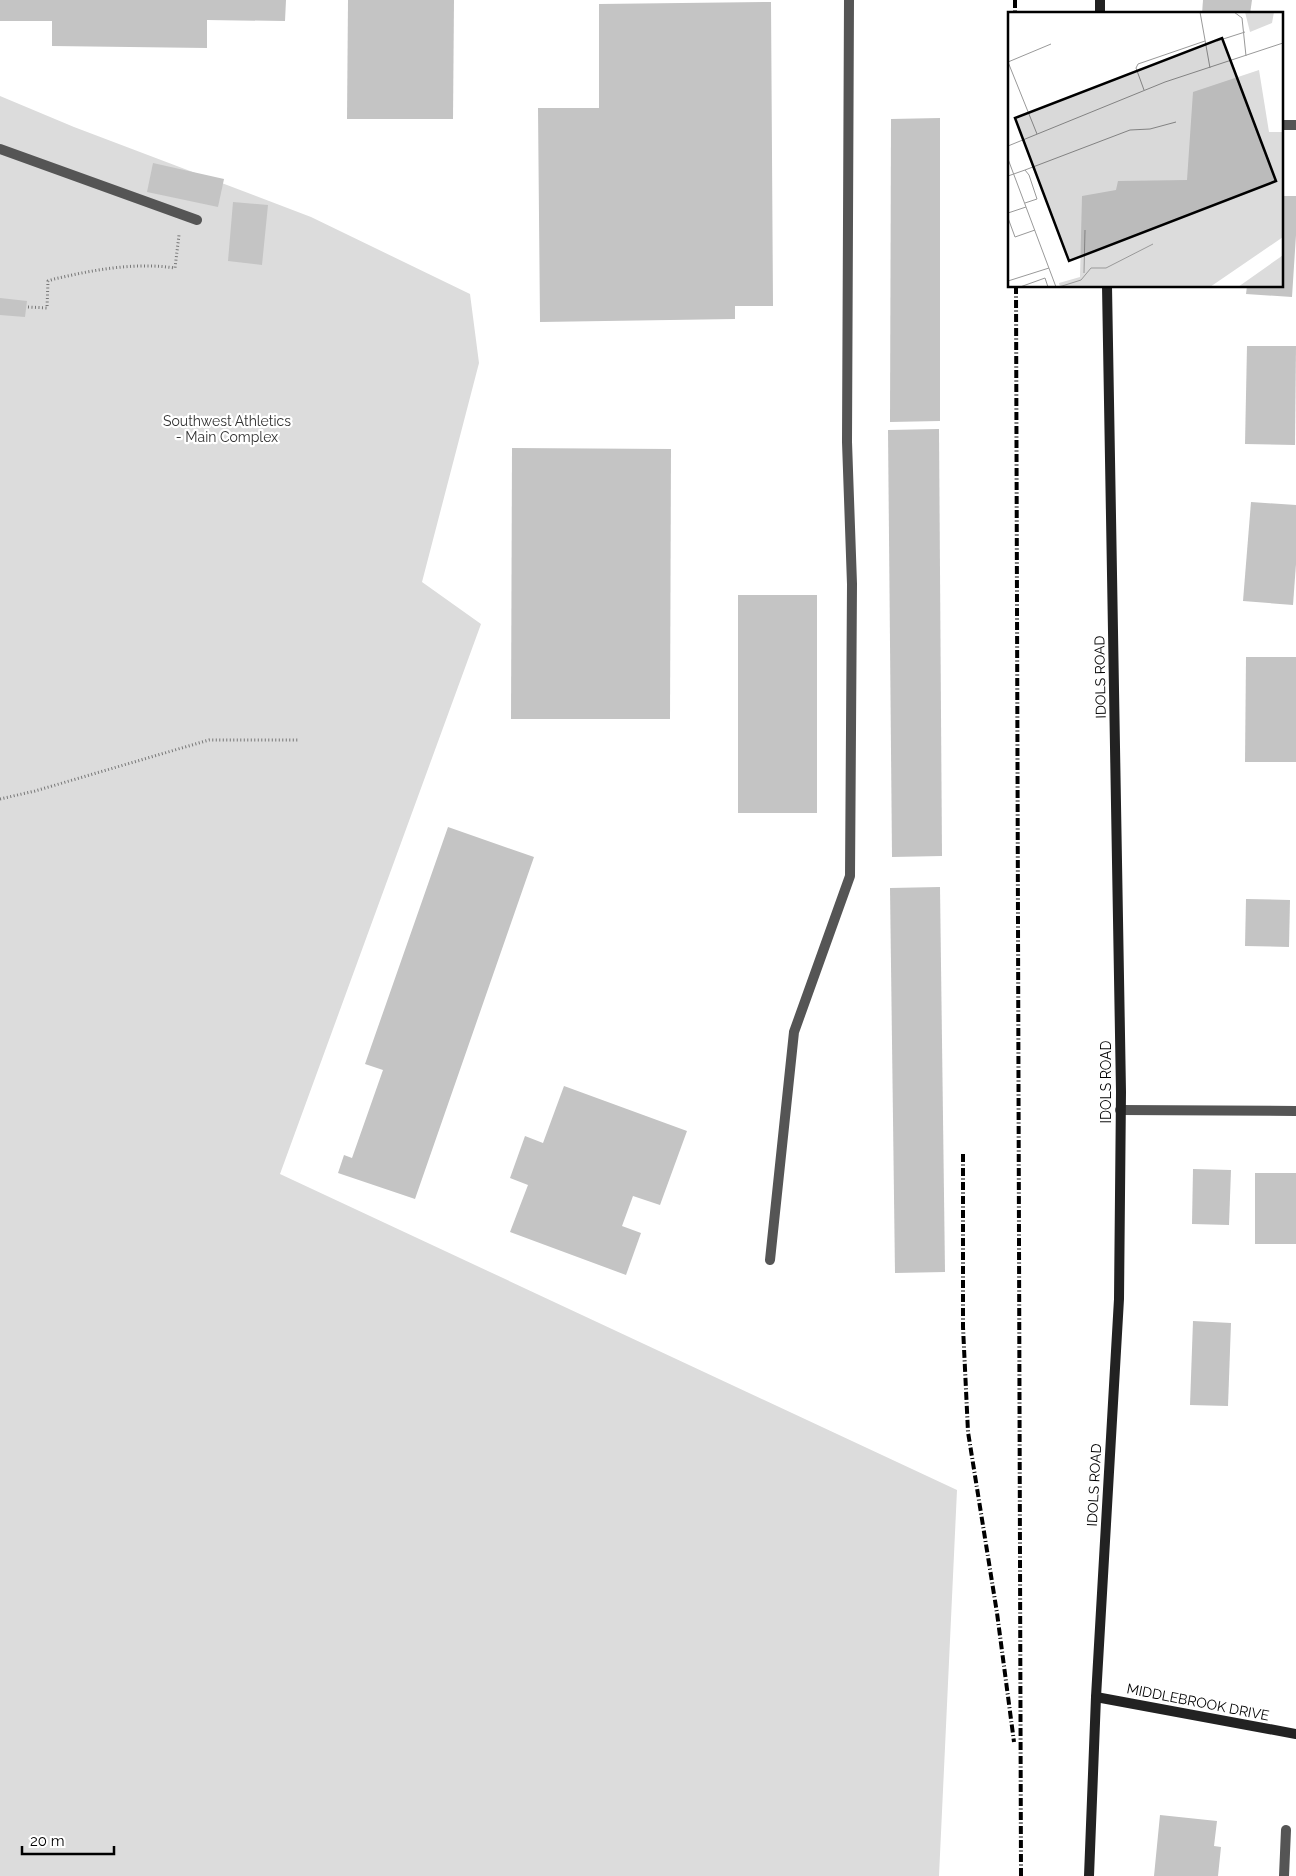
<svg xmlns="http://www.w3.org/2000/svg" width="1296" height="1876" font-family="Raleway,sans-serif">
  <rect width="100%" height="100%" fill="#fff"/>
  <polygon fill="#dcdcdc" points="0,96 74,127 311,217 470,294 479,363 422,582 481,624 280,1174 957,1490 939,1876 0,1876"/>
  <g fill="#c4c4c4">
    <polygon points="0,0 286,0 285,21 207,20 207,48 52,46 52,21 0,21"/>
    <polygon points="348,0 454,0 453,119 347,119"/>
    <polygon points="1203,0 1252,0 1250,14 1202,14"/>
    <polygon points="771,2 773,306 735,306 735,319 540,322 538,108 599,108 599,4"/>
    <polygon points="940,118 940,421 890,422 891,119"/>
    <polygon points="153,163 224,179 218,207 147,192"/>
    <polygon points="1282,196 1296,196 1296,235 1292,297 1246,294 1247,286 1282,286"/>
    <polygon points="233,202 268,205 262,265 228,261"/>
    <polygon points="0,298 27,301 25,317 0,315"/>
    <polygon points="1247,346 1296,346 1295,445 1245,444"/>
    <polygon points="939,429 942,856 892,857 888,430"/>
    <polygon points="512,448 671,449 670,719 511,719"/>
    <polygon points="1251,502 1296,505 1296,564 1293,605 1243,601"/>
    <rect x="738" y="595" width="79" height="218"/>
    <polygon points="1246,657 1296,657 1296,762 1245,762"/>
    <polygon points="448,827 534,857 415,1199 338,1173 344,1155 352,1158 383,1070 365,1064"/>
    <polygon points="940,887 945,1272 895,1273 890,888"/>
    <polygon points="1246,899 1290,900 1289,947 1245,946"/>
    <polygon points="564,1086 687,1131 660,1205 633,1196 622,1226 641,1233 626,1275 510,1232 528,1185 510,1178 525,1136 543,1143"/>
    <polygon points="1193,1169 1231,1170 1229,1225 1192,1224"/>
    <rect x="1255" y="1173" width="41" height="71"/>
    <polygon points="1193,1321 1231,1323 1228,1406 1190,1405"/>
    <polygon points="1160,1815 1217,1821 1214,1846 1221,1847 1218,1876 1154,1876"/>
  </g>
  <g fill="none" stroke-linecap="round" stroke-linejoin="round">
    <g stroke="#777" stroke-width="3" stroke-dasharray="1 2.5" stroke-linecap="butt">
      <path d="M28 307 47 308 48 281 54 279C93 270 134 262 175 268L179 235"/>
      <polyline points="0,799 35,791 209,740 299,740"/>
    </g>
    <g stroke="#555" stroke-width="10">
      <polyline points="0,149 197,220"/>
      <polyline points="1120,1110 1296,1111"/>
      <polyline points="770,1260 794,1032 850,876 852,584 847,442 849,0"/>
      <polyline points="1284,1876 1286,1830"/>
    </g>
    <polyline stroke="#555" stroke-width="10" points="1282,125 1296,125"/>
    <g stroke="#222" stroke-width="10">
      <polyline points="1100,0 1100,14"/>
      <polyline points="1096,1697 1296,1734"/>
      <polyline points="1089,1876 1096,1697 1119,1299 1121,1092 1107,286"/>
    </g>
    <g stroke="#000" stroke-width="4" stroke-dasharray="8 2.5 1 2.5" stroke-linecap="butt">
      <polyline points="1015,0 1015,14"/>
      <polyline points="1016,286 1021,1876"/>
      <polyline points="963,1154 963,1327 968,1432 997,1613 1014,1742"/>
    </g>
  </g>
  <g text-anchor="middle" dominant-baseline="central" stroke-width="4.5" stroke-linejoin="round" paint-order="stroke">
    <g font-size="14" fill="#333" stroke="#fff">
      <text x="227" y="421">Southwest Athletics<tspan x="227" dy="16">- Main Complex</tspan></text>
    </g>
    <g font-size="14" fill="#000" stroke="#fff">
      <text transform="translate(1100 677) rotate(-91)">IDOLS ROAD</text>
      <text transform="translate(1106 1082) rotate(-90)">IDOLS ROAD</text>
      <text transform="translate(1094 1485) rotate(-87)">IDOLS ROAD</text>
      <text transform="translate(1198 1702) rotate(11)">MIDDLEBROOK DRIVE</text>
    </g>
  </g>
  <g transform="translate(1008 12)">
    <rect width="275" height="275" fill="#fff"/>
    <path d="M237 0H266L264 11 242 20ZM251 58 261 120H275V225L202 275H52L51 271 72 265 74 184 108 178 110 169 179 168 185 80ZM275 243V275H230L271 246Z" fill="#dcdcdc"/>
    <path fill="none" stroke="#999" stroke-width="1" d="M192 0 202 56M226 0 234 6 238 44M209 29 237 20M0 50 29 122M0 50 43 32M136 78 128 56 130 52 197 29M0 134 157 70 275 31M0 147 48 275M17 158 122 118 142 117 168 110M0 164 17 158 21 163 29 187 17 191M0 201 18 195M0 206 7 225 27 218M76 261 77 218M0 269 41 256M12 275 37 266 40 275M51 275 73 268 83 256H98L145 232"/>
    <path fill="#000" fill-opacity="0.15" stroke="#000" stroke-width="2.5" d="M214 26 268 169 61 249 7 106Z"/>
    <rect width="275" height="275" fill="none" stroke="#000" stroke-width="2.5"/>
  </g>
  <path d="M22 1846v8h92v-8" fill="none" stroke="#000000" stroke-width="2.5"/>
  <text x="30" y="1846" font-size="15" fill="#000000" stroke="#ffffff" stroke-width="4" paint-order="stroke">20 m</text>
</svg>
